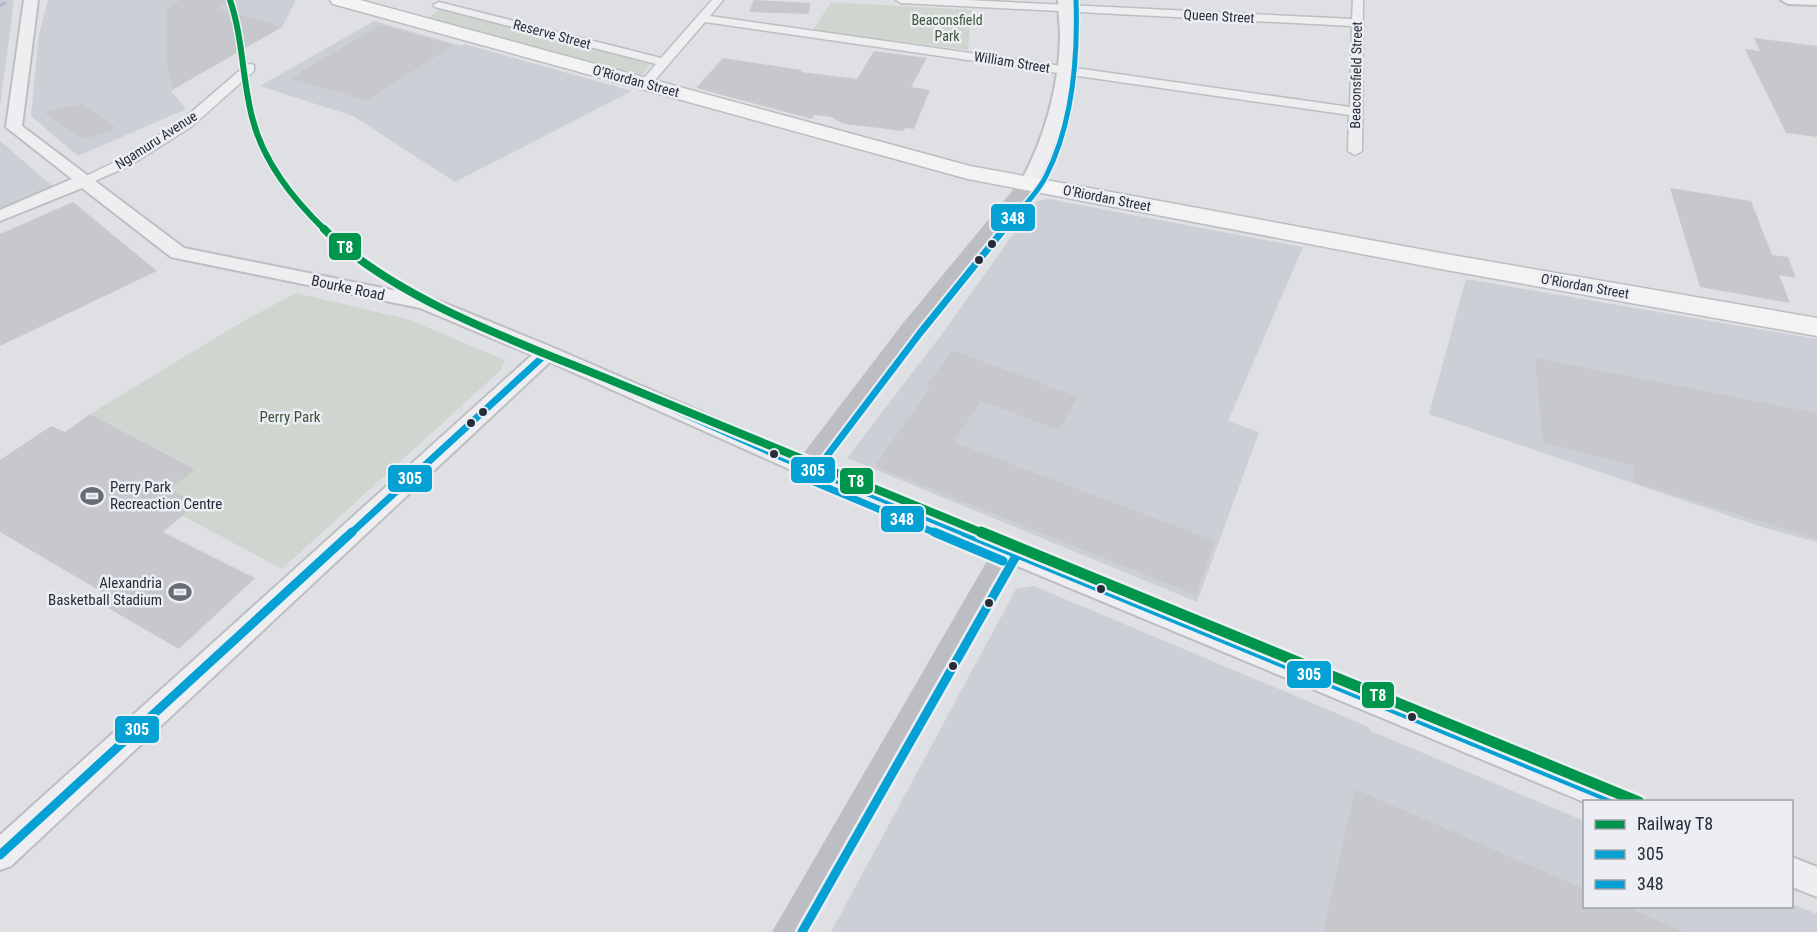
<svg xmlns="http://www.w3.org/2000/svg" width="1817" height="932" font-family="'Roboto Condensed',sans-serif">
  <rect width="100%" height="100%" fill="#dfe0e3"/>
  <g fill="#cdcfd6">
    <polygon points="0,0 14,0 0,107"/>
    <polygon points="48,0 296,0 282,27 171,91 186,109 78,156 31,116 39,34"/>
    <polygon points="374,21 462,46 464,44 632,91 455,182 353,116 260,86"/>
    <polygon points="0,141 54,187 0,211"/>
    <polygon points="1048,199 1303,247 1228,421 1259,432 1197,602 847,458 942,334 1037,201"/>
    <polygon points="1466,279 1817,339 1817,542 1768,529 1429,414"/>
    <polygon points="1034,586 1369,727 1371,731 1584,821 1584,906 1792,906 1792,904 1817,914 1817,932 831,932 1016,589"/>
  </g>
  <g fill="#cfd6cf">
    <polygon points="831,2 972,10 968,50 813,30"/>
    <polygon points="440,9 652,62 642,75 427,19"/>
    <polygon points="296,293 407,319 505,360 501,370 282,569 183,516 197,504 170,489 194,468 90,414 240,323"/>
  </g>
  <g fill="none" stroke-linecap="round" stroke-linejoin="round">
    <polyline stroke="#afbbcc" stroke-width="3" points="0,5 5,3"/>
  </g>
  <g fill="#c7c8cb">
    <polygon points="180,0 233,0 217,8 282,27 173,89 167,66 166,10"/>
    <polygon points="754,0 810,3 809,14 749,12"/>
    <polygon points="380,25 453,45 367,101 291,78"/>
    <polygon points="1754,38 1817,46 1817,137 1786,133 1745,49 1760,51"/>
    <polygon points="874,51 927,58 911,87 930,90 914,129 905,128 904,131 844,124 831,117 814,115 812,119 696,88 723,58 802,70 801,72 857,79"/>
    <polygon points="82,104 116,128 92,137 81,138 44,112"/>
    <polygon points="1670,188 1751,201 1772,255 1788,257 1796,278 1779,275 1790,303 1700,287"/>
    <polygon points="73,202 157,271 0,346 0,234"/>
    <polygon points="952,350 1078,397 1059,430 981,401 953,442 1215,541 1196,595 875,466 930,387 927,385"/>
    <polygon points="1535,358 1817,413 1817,539 1633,482 1634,466 1543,442"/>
    <polygon points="90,414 195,469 170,489 197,504 163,532 255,578 179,649 103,605 112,598 0,532 0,460 51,426 65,432"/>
    <polygon points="1355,789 1584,889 1584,906 1625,906 1683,932 1323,932"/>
  </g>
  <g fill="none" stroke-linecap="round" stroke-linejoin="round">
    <g stroke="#bdbec1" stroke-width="3">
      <g id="minor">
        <polygon points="712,0 723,0 710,16 1350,107 1352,26 901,3 896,0 967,0 1352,19 1353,0 1363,0 1362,151 1355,155 1348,151 1349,115 705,22 649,87 645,88 639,84 656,64 435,7 433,5 439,2 661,58"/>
        <polygon points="250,64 254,65 254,71 191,127 129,166 90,183 85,184 78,180 119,160 181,121 246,65"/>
      </g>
    </g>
    <g stroke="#bdbec1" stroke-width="4">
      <g id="tertiary">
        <polygon points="24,0 38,0 22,126 184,248 432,298 554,348 814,461 817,467 814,473 806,476 798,473 550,362 11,866 0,870 0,835 532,355 420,308 171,257 82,188 0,221 0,210 72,179 6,127"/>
        <path d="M1058 0H1072C1072 13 1074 25 1074 38 1074 87 1061 139 1038 183L1035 187H1023L1020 183C1044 140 1059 87 1060 37 1060 25 1058 12 1058 0Z"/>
        <polygon points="1781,0 1817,0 1817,5 1788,4"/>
        <polygon points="1007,541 1630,792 1634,802 1584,802 998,558 995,551 998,544"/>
        <polygon points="1792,857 1817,867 1817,897 1792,887"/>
      </g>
    </g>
    <g stroke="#bbbdc0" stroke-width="3">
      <polygon id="primary" points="330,0 360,0 970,166 1446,254 1817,318 1817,336 1446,270 968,179 333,4"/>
    </g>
    <use href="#minor" fill="#eeeef0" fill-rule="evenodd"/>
    <use href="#tertiary" fill="#eeeef0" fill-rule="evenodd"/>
    <polygon fill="#bdbec3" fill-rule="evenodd" points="1029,177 1036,179 1039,183 1036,187 920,332 823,463 1017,543 1021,551 810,932 772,932 990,556 797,474 793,467 904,322 1022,179"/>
    <use href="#primary" fill="#f3f3f4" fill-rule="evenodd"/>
    <g stroke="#eceef3" stroke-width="11">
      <g id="bus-1-far1">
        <polyline points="547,353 786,459 967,534"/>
        <polyline points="350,534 547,353"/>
      </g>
    </g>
    <g stroke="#eceef3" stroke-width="14">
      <g id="bus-1">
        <polyline points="964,532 1619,802"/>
        <polyline points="0,855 352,532"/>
      </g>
    </g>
    <g stroke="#eceef3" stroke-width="8">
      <path id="bus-2-far2" d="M1002 231C1016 214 1036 196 1046 176 1073 123 1078 58 1076 0"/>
    </g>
    <g stroke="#eceef3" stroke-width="11">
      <g id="bus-2-far1">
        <polyline points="814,473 920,333 1004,229"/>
        <polyline points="802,477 938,534"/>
      </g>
    </g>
    <g stroke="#eceef3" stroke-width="14">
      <g id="bus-2">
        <polyline points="934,532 1003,561"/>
        <polyline points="802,932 1016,556"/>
      </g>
    </g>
    <use href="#bus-1-far1" stroke="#06a1d4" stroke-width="7"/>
    <use href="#bus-1" stroke="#06a1d4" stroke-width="9"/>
    <use href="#bus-2-far2" stroke="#06a1d4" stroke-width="5"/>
    <use href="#bus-2-far1" stroke="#06a1d4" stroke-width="7"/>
    <use href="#bus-2" stroke="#06a1d4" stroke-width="9"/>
    <g stroke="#eceef3" stroke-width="9">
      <path id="rail-1-far2" d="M230 0C243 38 242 78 252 117 263 162 293 199 326 231"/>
    </g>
    <g stroke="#eceef3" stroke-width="13">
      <path id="rail-1-far1" d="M324 229C394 300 528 346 620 384 741 434 863 484 985 534"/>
    </g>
    <g stroke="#eceef3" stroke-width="16">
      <polyline id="rail-1" points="981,532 1639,802"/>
    </g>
    <use href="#rail-1-far2" stroke="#00954c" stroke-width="6"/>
    <use href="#rail-1-far1" stroke="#00954c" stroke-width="8"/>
    <use href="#rail-1" stroke="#00954c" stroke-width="11"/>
  </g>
  <defs>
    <g id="stadium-bare" transform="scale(1.8)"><path d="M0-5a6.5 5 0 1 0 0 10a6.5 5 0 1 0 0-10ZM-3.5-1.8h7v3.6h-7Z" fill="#686c75" stroke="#eceef3" stroke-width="2.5" paint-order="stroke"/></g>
  </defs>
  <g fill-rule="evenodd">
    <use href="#stadium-bare" x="92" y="496"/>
    <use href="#stadium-bare" x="180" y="592"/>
  </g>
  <g fill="#282d3a" stroke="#eceef3" stroke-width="2">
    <circle cx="992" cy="244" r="5"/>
    <circle cx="979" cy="260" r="5"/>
    <circle cx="483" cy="412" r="5"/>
    <circle cx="471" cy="423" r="5"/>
    <circle cx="774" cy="454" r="5"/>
    <circle cx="1101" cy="589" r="5"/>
    <circle cx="989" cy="603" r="5"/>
    <circle cx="953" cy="666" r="5"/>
    <circle cx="1412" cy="717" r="5"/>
  </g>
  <g text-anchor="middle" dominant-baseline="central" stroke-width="5" stroke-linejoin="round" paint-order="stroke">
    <g font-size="14" fill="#282d3a" stroke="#eceef3">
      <text transform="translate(1219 16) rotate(3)">Queen Street</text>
      <text transform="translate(552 34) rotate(15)">Reserve Street</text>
      <text transform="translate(1012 62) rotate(9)">William Street</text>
      <text transform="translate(1356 75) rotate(-89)">Beaconsfield Street</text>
      <text transform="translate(636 81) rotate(15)">O'Riordan Street</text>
      <text transform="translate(156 140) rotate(-33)">Ngamuru Avenue</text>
      <text transform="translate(1107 198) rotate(11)">O'Riordan Street</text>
      <text transform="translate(1585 286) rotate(10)">O'Riordan Street</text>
    </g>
    <g font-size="14" fill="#3b5437" stroke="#eceef3">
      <text x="947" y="20">Beaconsfield<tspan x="947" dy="16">Park</tspan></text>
    </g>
    <g font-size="15" fill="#282d3a" stroke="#eceef3">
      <text transform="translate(348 288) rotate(12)">Bourke Road</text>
    </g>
    <g font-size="15" fill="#3b5437" stroke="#eceef3">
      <text x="290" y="417">Perry Park</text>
    </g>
    <g font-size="15" fill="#282d3a" stroke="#eceef3" text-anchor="start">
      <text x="110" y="487">Perry Park<tspan x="110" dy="17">Recreaction Centre</tspan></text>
      <text x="162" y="583" text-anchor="end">Alexandria<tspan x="162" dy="17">Basketball Stadium</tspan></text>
    </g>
  </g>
  <g stroke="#eceef3" stroke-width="2">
    <rect x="990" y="203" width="46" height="29" rx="6" fill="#06a1d4"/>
    <rect x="328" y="232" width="34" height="29" rx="6" fill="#00954c"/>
    <rect x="790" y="456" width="46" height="28" rx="6" fill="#06a1d4"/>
    <rect x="387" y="464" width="46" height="29" rx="6" fill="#06a1d4"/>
    <rect x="839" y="467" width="35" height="28" rx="6" fill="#00954c"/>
    <rect x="880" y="505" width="45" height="28" rx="6" fill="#06a1d4"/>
    <rect x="1286" y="660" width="46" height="29" rx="6" fill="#06a1d4"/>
    <rect x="1361" y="681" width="34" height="28" rx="6" fill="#00954c"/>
    <rect x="114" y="715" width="46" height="29" rx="6" fill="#06a1d4"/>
  </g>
  <g font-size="16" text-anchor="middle" font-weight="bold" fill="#fff">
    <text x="1013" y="224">348</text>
    <text x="345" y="253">T8</text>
    <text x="813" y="476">305</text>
    <text x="410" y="484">305</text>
    <text x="856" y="487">T8</text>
    <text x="902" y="525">348</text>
    <text x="1309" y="680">305</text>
    <text x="1378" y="701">T8</text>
    <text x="137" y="735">305</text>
  </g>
  <rect x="1583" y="800" width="210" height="108" fill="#eceef3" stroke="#9ea1a9" stroke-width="1.5"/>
  <rect x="1595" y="820" width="30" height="9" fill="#00954c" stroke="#9ea1a9" stroke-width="1.5"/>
  <text x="1637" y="830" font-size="18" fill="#282d3a">Railway T8</text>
  <rect x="1595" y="850" width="30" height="9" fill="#06a1d4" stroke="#9ea1a9" stroke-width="1.5"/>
  <text x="1637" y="860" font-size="18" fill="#282d3a">305</text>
  <rect x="1595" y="880" width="30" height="9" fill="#06a1d4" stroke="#9ea1a9" stroke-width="1.5"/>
  <text x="1637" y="890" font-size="18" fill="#282d3a">348</text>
</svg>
